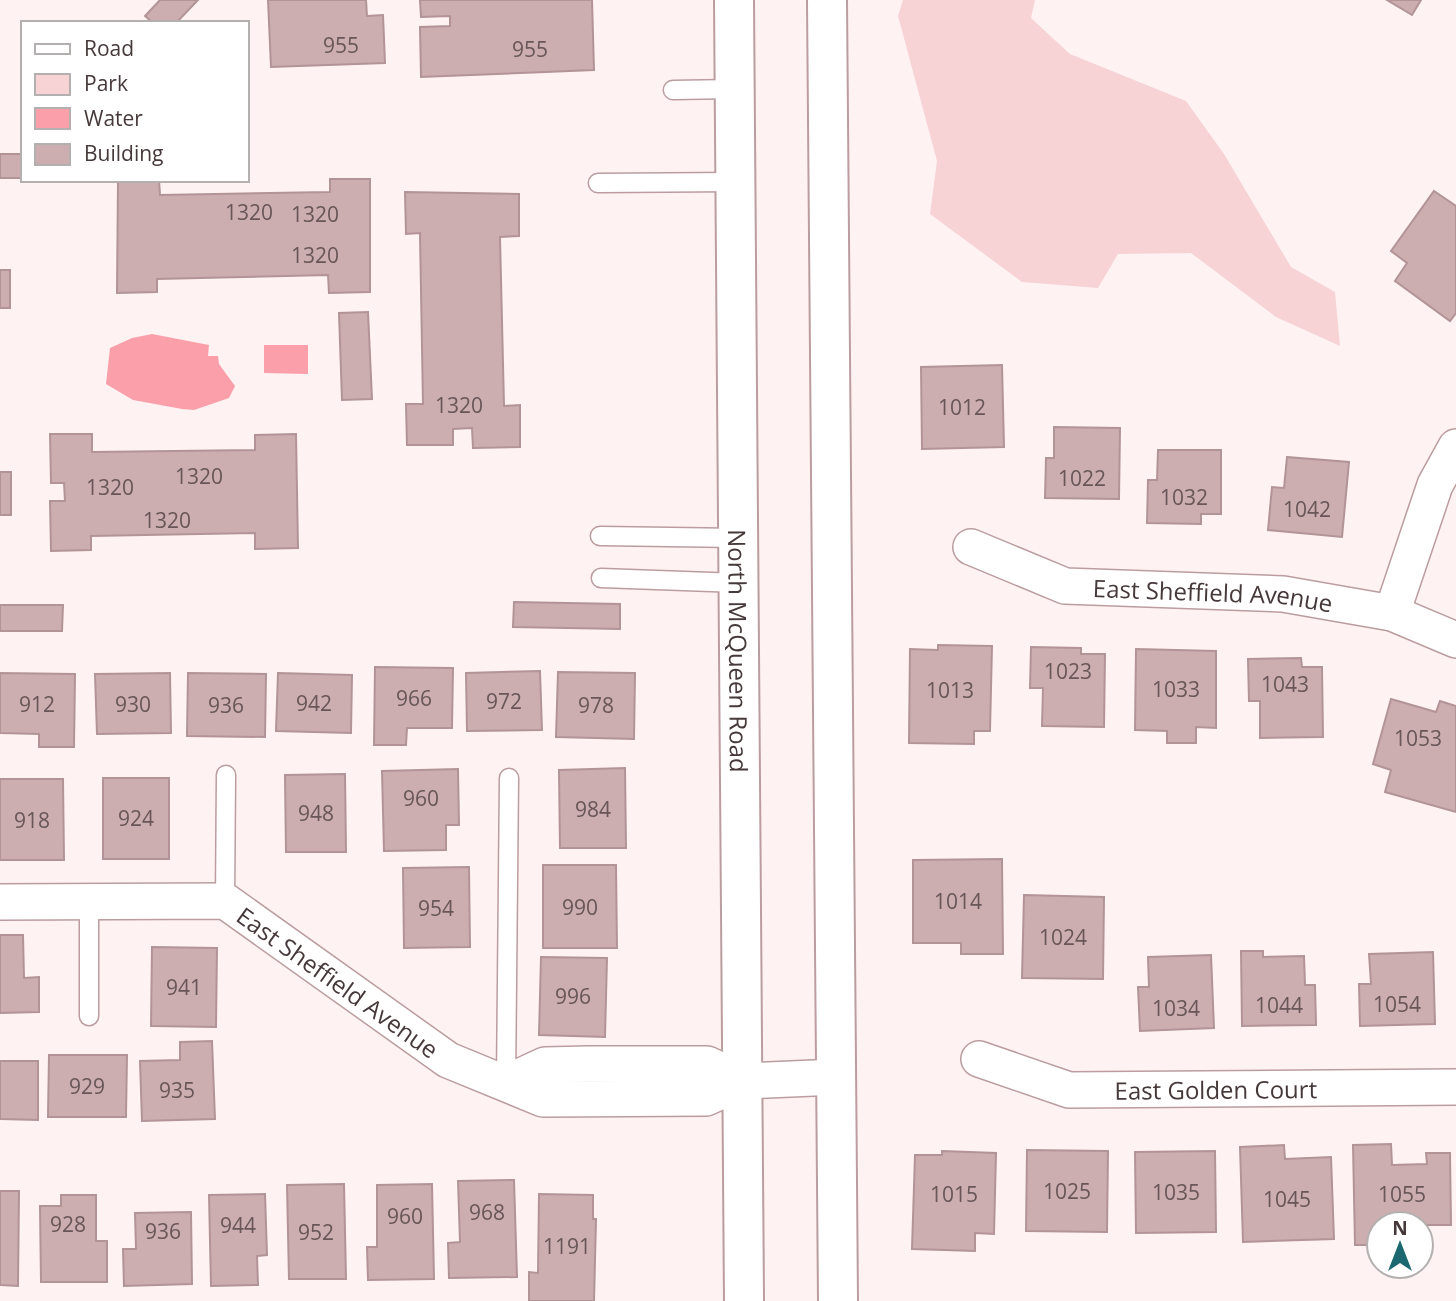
<svg xmlns="http://www.w3.org/2000/svg" width="1456" height="1301" font-family="'Open Sans',sans-serif">
  <rect width="100%" height="100%" fill="#fff2f3"/>
  <polygon fill="#f7d3d6" points="903,0 1035,0 1031,18 1070,54 1186,101 1224,154 1291,267 1335,292 1340,346 1276,317 1191,253 1118,254 1098,288 1022,282 930,214 937,161 898,16"/>
  <g fill="#fba0ab">
    <polygon points="152,334 209,345 208,356 218,356 219,364 235,386 229,398 194,410 182,409 133,400 106,384 110,348 132,338"/>
    <polygon points="264,345 308,345 308,374 264,373"/>
  </g>
  <g fill="#ccadb0" stroke="#b29497" stroke-width="2">
    <polygon points="160,0 198,0 176,23 153,23 145,16"/>
    <polygon points="268,0 366,0 367,16 383,15 385,63 271,67"/>
    <polygon points="420,0 592,0 594,70 421,77 420,27 450,26 450,16 421,17"/>
    <polygon points="1387,0 1421,0 1412,15"/>
    <rect x="0" y="154" width="23" height="24"/>
    <polygon points="330,179 370,179 370,292 329,293 328,275 157,279 157,292 117,293 118,180 159,180 160,195 330,192"/>
    <polygon points="1434,191 1456,206 1456,313 1450,321 1395,281 1407,263 1391,251"/>
    <polygon points="405,192 519,194 519,236 500,237 504,406 520,405 520,447 473,448 472,428 453,429 453,445 407,445 406,404 423,404 420,233 406,234"/>
    <rect x="0" y="270" width="10" height="38"/>
    <polygon points="368,312 372,399 342,400 339,313"/>
    <polygon points="1002,365 1004,447 922,449 921,367"/>
    <polygon points="1054,427 1120,428 1119,499 1045,498 1046,458 1054,458"/>
    <polygon points="50,434 92,434 92,452 255,450 255,435 296,434 298,548 255,549 255,533 91,536 91,550 51,551 50,501 65,501 64,483 51,483"/>
    <polygon points="1158,450 1221,450 1221,514 1201,514 1201,524 1147,523 1148,480 1157,480"/>
    <polygon points="1287,457 1349,462 1342,537 1268,530 1272,487 1284,488"/>
    <rect x="0" y="472" width="11" height="43"/>
    <polygon points="514,602 620,604 620,629 513,627"/>
    <polygon points="0,605 63,605 62,631 0,631"/>
    <polygon points="938,645 992,646 990,731 974,731 974,744 909,743 910,649 938,650"/>
    <polygon points="1031,647 1081,648 1081,654 1105,654 1104,727 1042,726 1043,688 1030,688"/>
    <polygon points="1136,649 1216,651 1216,728 1196,727 1196,743 1167,743 1167,731 1135,730"/>
    <polygon points="1301,658 1302,667 1322,667 1323,737 1260,738 1260,701 1249,701 1248,659"/>
    <polygon points="375,667 453,668 452,728 407,728 406,745 374,745"/>
    <polygon points="540,671 542,730 467,731 466,673"/>
    <polygon points="558,672 635,673 634,739 556,737"/>
    <polygon points="0,673 75,674 74,747 39,747 39,734 0,733"/>
    <polygon points="170,673 171,733 97,734 95,674"/>
    <polygon points="188,673 266,674 265,737 187,736"/>
    <polygon points="278,673 352,675 351,733 276,731"/>
    <polygon points="1391,699 1436,712 1440,701 1456,706 1456,812 1385,792 1391,770 1373,764"/>
    <polygon points="625,768 626,848 560,848 559,770"/>
    <polygon points="458,769 459,825 446,825 446,850 384,851 382,771"/>
    <polygon points="345,774 346,852 286,852 285,775"/>
    <rect x="103" y="778" width="66" height="81"/>
    <polygon points="0,779 63,779 64,860 0,860"/>
    <polygon points="1002,859 1003,954 961,954 961,943 913,943 913,860"/>
    <polygon points="543,865 616,865 617,948 543,948"/>
    <polygon points="469,867 470,947 404,948 403,868"/>
    <polygon points="1024,895 1104,897 1103,979 1022,978"/>
    <polygon points="0,935 23,935 24,978 39,977 39,1012 0,1013"/>
    <polygon points="152,947 217,948 216,1027 151,1026"/>
    <polygon points="1241,951 1263,951 1263,957 1304,956 1305,985 1315,985 1316,1025 1242,1026"/>
    <polygon points="1433,952 1435,1024 1360,1026 1359,984 1371,984 1369,954"/>
    <polygon points="1211,955 1214,1028 1140,1031 1138,987 1149,987 1148,957"/>
    <polygon points="541,957 607,958 605,1037 539,1035"/>
    <polygon points="212,1041 215,1119 142,1121 140,1061 180,1060 180,1042"/>
    <polygon points="49,1055 127,1055 126,1117 48,1117"/>
    <polygon points="0,1061 38,1061 38,1120 0,1119"/>
    <polygon points="1391,1144 1392,1165 1427,1164 1426,1153 1450,1153 1451,1225 1426,1225 1426,1244 1421,1244 1421,1224 1379,1224 1379,1245 1355,1245 1353,1145"/>
    <polygon points="1284,1145 1285,1159 1331,1157 1334,1239 1243,1242 1240,1147"/>
    <polygon points="1027,1150 1108,1151 1107,1232 1026,1231"/>
    <polygon points="942,1151 996,1153 994,1234 975,1233 975,1251 912,1249 915,1155 942,1155"/>
    <polygon points="1215,1151 1216,1232 1136,1233 1135,1152"/>
    <polygon points="514,1180 517,1277 449,1278 448,1243 460,1242 458,1181"/>
    <polygon points="344,1184 346,1279 289,1279 287,1185"/>
    <polygon points="432,1184 434,1279 368,1280 367,1247 377,1247 377,1185"/>
    <polygon points="0,1191 19,1191 18,1286 0,1285"/>
    <polygon points="265,1194 267,1255 257,1256 258,1285 211,1286 209,1195"/>
    <polygon points="539,1194 593,1195 593,1219 596,1219 594,1301 529,1301 529,1272 538,1273"/>
    <polygon points="61,1195 96,1195 96,1241 107,1241 107,1282 41,1282 40,1206 61,1206"/>
    <polygon points="191,1212 192,1284 124,1286 123,1249 136,1249 135,1213"/>
  </g>
  <g fill="none" stroke-linecap="round" stroke-linejoin="round">
    <g stroke="#bb9d9f" stroke-width="21">
      <g id="lane">
        <polyline points="673,90 735,89"/>
        <polyline points="598,183 735,182"/>
        <polyline points="600,536 739,538"/>
        <polyline points="601,578 739,583"/>
        <polyline points="89,901 89,1016"/>
        <polyline points="225,901 226,775"/>
        <polyline points="506,1083 509,778"/>
      </g>
    </g>
    <g stroke="#bb9d9f" stroke-width="38">
      <g id="street">
        <path id="s1" d="M971 547 1065 586 1283 594 1392 613 1456 640"/>
        <polyline points="1392,613 1435,485 1456,447"/>
        <path id="s2" d="M0 902 225 901 448 1060 543 1099 706 1098 744 1081 837 1077"/>
        <path id="s3" d="M979 1059 1069 1090 1456 1087"/>
        <polyline points="506,1083 545,1065 589,1064 707,1064 744,1081"/>
      </g>
    </g>
    <g stroke="#bb9d9f" stroke-width="42">
      <g id="secondary">
        <path id="s4" d="M734 0 744 1301"/>
        <polyline points="827,0 838,1301"/>
      </g>
    </g>
    <use href="#lane" stroke="#fff" stroke-width="18"/>
    <use href="#street" stroke="#fff" stroke-width="35"/>
    <use href="#secondary" stroke="#fff" stroke-width="38"/>
  </g>
  <g text-anchor="middle" dominant-baseline="central" stroke-width="5" stroke-linejoin="round" paint-order="stroke">
    <g font-size="21" fill="#685658">
      <text x="341" y="45">955</text>
      <text x="530" y="49">955</text>
      <text x="249" y="212">1320</text>
      <text x="315" y="214">1320</text>
      <text x="315" y="255">1320</text>
      <text x="459" y="405">1320</text>
      <text x="962" y="407">1012</text>
      <text x="199" y="476">1320</text>
      <text x="1082" y="478">1022</text>
      <text x="110" y="487">1320</text>
      <text x="1184" y="497">1032</text>
      <text x="1307" y="509">1042</text>
      <text x="167" y="520">1320</text>
      <text x="1068" y="671">1023</text>
      <text x="1285" y="684">1043</text>
      <text x="1176" y="689">1033</text>
      <text x="950" y="690">1013</text>
      <text x="414" y="698">966</text>
      <text x="504" y="701">972</text>
      <text x="314" y="703">942</text>
      <text x="37" y="704">912</text>
      <text x="133" y="704">930</text>
      <text x="226" y="705">936</text>
      <text x="596" y="705">978</text>
      <text x="1418" y="738">1053</text>
      <text x="421" y="798">960</text>
      <text x="593" y="809">984</text>
      <text x="316" y="813">948</text>
      <text x="136" y="818">924</text>
      <text x="32" y="820">918</text>
      <text x="958" y="901">1014</text>
      <text x="580" y="907">990</text>
      <text x="436" y="908">954</text>
      <text x="1063" y="937">1024</text>
      <text x="184" y="987">941</text>
      <text x="573" y="996">996</text>
      <text x="1397" y="1004">1054</text>
      <text x="1279" y="1005">1044</text>
      <text x="1176" y="1008">1034</text>
      <text x="87" y="1086">929</text>
      <text x="177" y="1090">935</text>
      <text x="1067" y="1191">1025</text>
      <text x="1176" y="1192">1035</text>
      <text x="954" y="1194">1015</text>
      <text x="1402" y="1194">1055</text>
      <text x="1287" y="1199">1045</text>
      <text x="487" y="1212">968</text>
      <text x="405" y="1216">960</text>
      <text x="68" y="1224">928</text>
      <text x="238" y="1225">944</text>
      <text x="163" y="1231">936</text>
      <text x="316" y="1232">952</text>
      <text x="567" y="1246">1191</text>
    </g>
    <g font-size="24" fill="#46393a" stroke="#fff">
      <text stroke="none"><textPath href="#s1" startOffset="250">East Sheffield Avenue</textPath></text>
      <text stroke="none"><textPath href="#s4" startOffset="651">North McQueen Road</textPath></text>
      <text stroke="none"><textPath href="#s2" startOffset="364">East Sheffield Avenue</textPath></text>
      <text stroke="none"><textPath href="#s3" startOffset="242">East Golden Court</textPath></text>
    </g>
  </g>
  <rect x="21" y="21" width="228" height="161" fill="#ffffff" stroke="#b5b0b0" stroke-width="2"/>
  <rect x="35" y="44" width="35" height="10" fill="#ffffff" stroke="#b5b0b0" stroke-width="2"/>
  <text x="84" y="56" font-size="21" fill="#46393a">Road</text>
  <rect x="35" y="74" width="35" height="21" fill="#f7d3d6" stroke="#b5b0b0" stroke-width="2"/>
  <text x="84" y="91" font-size="21" fill="#46393a">Park</text>
  <rect x="35" y="108" width="35" height="21" fill="#fba0ab" stroke="#b5b0b0" stroke-width="2"/>
  <text x="84" y="126" font-size="21" fill="#46393a">Water</text>
  <rect x="35" y="144" width="35" height="21" fill="#ccadb0" stroke="#b5b0b0" stroke-width="2"/>
  <text x="84" y="161" font-size="21" fill="#46393a">Building</text>
  <g transform="translate(1400 1245)"><circle r="33" fill="#ffffff" stroke="#b5b0b0" stroke-width="2"/>
  <path d="M0-5L12 26L0 18L-12 26Z" fill="#1c6870"/>
  <text y="-10" font-size="19" font-weight="bold" text-anchor="middle" fill="#46393a">N</text>
  </g>
</svg>
